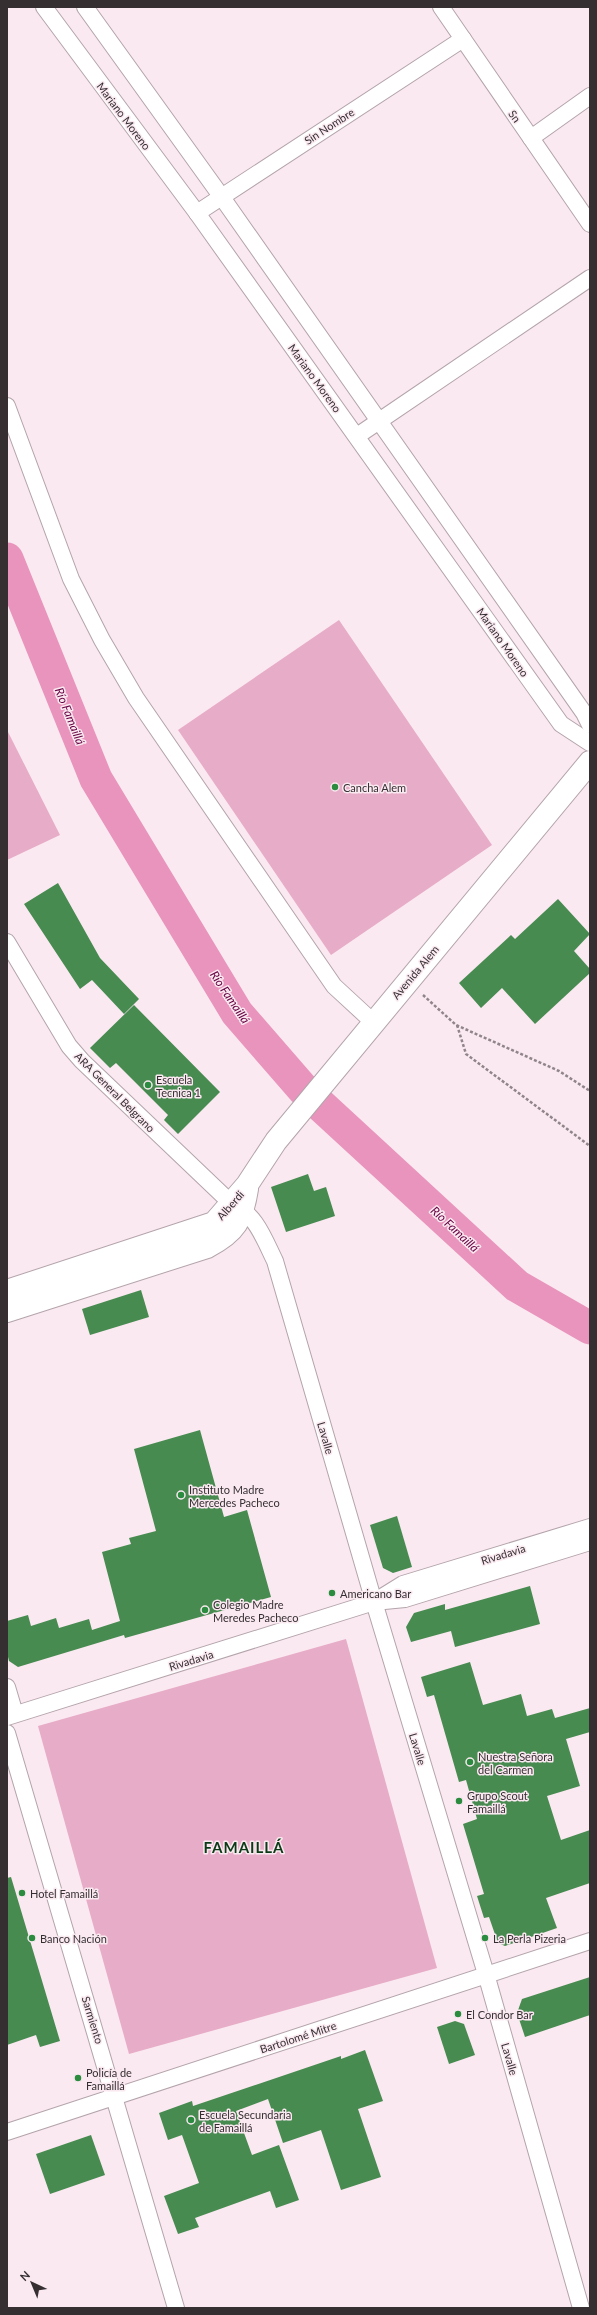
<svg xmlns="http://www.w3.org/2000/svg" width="597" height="2315" font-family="Lato,sans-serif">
  <rect width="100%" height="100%" fill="#fae9f0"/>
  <g fill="#e7acc7">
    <polygon points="339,620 492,845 331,955 178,730"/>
    <polygon points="7,730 60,835 7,860"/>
    <polygon points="346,1639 437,1968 129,2054 38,1726"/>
  </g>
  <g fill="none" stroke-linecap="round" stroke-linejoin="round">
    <polyline stroke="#e894bc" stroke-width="33" points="7,559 96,779 237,1013 303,1089 517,1286 590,1328"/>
  </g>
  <g fill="#478b51">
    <polygon points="58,883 100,958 139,999 124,1014 92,980 80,989 24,904"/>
    <polygon points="558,899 590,934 574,951 590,969 590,973 535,1024 502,988 481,1008 459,983 511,935 515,939"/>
    <polygon points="134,1005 220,1092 178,1134 164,1120 168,1115 116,1063 110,1068 90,1048"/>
    <polygon points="308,1174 314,1191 326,1187 335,1216 286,1232 271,1187"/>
    <polygon points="141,1290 149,1317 90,1335 82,1309"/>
    <polygon points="200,1430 224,1517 247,1510 271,1597 125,1638 124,1635 18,1667 9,1661 7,1653 7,1621 28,1615 31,1626 56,1618 59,1628 89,1619 92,1630 120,1621 102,1552 131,1544 129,1538 156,1531 134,1449"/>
    <polygon points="397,1516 412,1567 393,1573 383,1568 370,1525"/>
    <polygon points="530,1586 540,1624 455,1647 451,1631 411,1642 406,1627 414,1613 445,1604 445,1610"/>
    <polygon points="470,1662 483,1705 521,1694 527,1716 552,1709 555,1718 590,1708 590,1732 566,1739 580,1786 547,1796 561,1840 590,1830 590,1883 546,1898 557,1928 505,1946 498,1943 489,1917 484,1918 477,1896 484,1894 463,1824 477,1819 466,1780 459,1782 434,1695 427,1697 421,1677"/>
    <polygon points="11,1877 60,2041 40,2047 36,2035 7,2045 7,1878"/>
    <polygon points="590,1977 590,2015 525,2037 517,2013 522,1999"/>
    <polygon points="455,2021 464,2024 475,2055 449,2064 437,2027"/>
    <polygon points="365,2050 383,2101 358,2109 381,2177 341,2190 321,2130 283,2143 268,2099 236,2111 252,2155 279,2145 299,2200 276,2208 270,2191 195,2218 199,2227 178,2234 164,2196 199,2183 182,2135 168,2140 159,2113 192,2101 193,2106 341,2056 341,2059"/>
    <polygon points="91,2135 105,2175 50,2194 36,2154"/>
  </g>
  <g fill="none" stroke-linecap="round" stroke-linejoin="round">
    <g stroke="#b4a4ab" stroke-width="18">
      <g id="street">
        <polyline points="44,7 197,213 561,724 590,743"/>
        <polyline points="85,7 221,196 584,713 590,725"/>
        <polyline points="441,7 590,224"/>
        <polyline points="531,138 590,96"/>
        <polyline points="197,213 463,39"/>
        <polyline points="7,406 71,579 102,640 136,698 334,986 373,1022"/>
        <polyline points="357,436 590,278"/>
        <path d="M7 942 69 1046 82 1061 232 1204C256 1214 264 1239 275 1261L374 1602 486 1974 581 2308"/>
        <polyline points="590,1527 403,1584 374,1602 405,1599 590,1542"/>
        <polyline points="7,1687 15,1714"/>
        <polyline points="7,1717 374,1602"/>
        <polyline points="7,1733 176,2308"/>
        <polyline points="7,2132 590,1941"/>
      </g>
    </g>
    <g stroke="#b4a4ab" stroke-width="24">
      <g id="secondary">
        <polyline points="7,1291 214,1223 247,1185 276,1141 590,762"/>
        <path d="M7 1311 207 1247C236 1232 242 1220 247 1189"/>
      </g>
    </g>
    <g stroke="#90858a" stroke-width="2.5" stroke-dasharray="3 2" stroke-linecap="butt">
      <polyline points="423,995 456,1025 559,1071 590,1091"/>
      <polyline points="457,1025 466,1054 590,1146"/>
    </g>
    <use href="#street" stroke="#fff" stroke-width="16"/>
    <use href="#secondary" stroke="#fff" stroke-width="22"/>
  </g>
  <g fill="#2b8c40" stroke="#fae9f0" stroke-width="1.5">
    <circle cx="335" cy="787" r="4"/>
    <circle cx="148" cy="1085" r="4"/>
    <circle cx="181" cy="1495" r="4"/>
    <circle cx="332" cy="1593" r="4"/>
    <circle cx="205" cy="1610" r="4"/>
    <circle cx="470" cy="1762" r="4"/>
    <circle cx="459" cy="1801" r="4"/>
    <circle cx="22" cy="1893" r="4"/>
    <circle cx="32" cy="1938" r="4"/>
    <circle cx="485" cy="1938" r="4"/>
    <circle cx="458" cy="2014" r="4"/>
    <circle cx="78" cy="2078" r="4"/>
    <circle cx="191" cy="2120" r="4"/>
  </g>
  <g text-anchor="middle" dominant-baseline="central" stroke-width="3" stroke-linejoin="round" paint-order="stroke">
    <g font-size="11" fill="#352f32" stroke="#fae9f0">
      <text transform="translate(124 116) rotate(53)">Mariano Moreno</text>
      <text transform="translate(515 116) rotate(55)">Sn</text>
      <text transform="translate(329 126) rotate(-33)">Sin Nombre</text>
      <text transform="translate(315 378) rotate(54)">Mariano Moreno</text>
      <text transform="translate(503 642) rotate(55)">Mariano Moreno</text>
      <text transform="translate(415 972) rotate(-50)">Avenida Alem</text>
      <text transform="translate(115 1092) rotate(45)">ARA General Belgrano</text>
      <text transform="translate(230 1205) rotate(-49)">Alberdi</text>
      <text transform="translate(326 1438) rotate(74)">Lavalle</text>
      <text transform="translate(503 1554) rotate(-17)">Rivadavia</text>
      <text transform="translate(191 1660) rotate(-17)">Rivadavia</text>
      <text transform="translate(418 1749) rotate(73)">Lavalle</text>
      <text transform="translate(93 2020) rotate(73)">Sarmiento</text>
      <text transform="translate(298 2037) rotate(-18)">Bartolomé Mitre</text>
      <text transform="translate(510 2059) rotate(74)">Lavalle</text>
    </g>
    <g font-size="11" fill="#352f32" stroke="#fae9f0" text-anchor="start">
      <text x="343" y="787">Cancha Alem</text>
      <text x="156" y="1079">Escuela<tspan x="156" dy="13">Tecnica 1</tspan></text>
      <text x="189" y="1489">Instituto Madre<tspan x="189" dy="13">Mercedes Pacheco</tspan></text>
      <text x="340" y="1593">Americano Bar</text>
      <text x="213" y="1604">Colegio Madre<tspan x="213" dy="13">Meredes Pacheco</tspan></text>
      <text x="478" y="1756">Nuestra Señora<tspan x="478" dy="13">del Carmen</tspan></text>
      <text x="467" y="1795">Grupo Scout<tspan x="467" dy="13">Famaillá</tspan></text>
      <text x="30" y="1893">Hotel Famaillá</text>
      <text x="40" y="1938">Banco Nación</text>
      <text x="493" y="1938">La Perla Pizeria</text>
      <text x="466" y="2014">El Condor Bar</text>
      <text x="86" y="2072">Policía de<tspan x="86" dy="13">Famaillá</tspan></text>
      <text x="199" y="2114">Escuela Secundaria<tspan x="199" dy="13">de Famaillá</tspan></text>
    </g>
    <g font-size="12" font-style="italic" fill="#670042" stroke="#fae9f0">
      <text transform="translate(70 716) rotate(68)">Río Famaillá</text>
      <text transform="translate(230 997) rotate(56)">Río Famaillá</text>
      <text transform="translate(455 1229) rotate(43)">Río Famaillá</text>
    </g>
    <g font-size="15" font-weight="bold" letter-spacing="1" fill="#0b3a16" stroke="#fae9f0">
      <text x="244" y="1847">FAMAILLÁ</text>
    </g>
  </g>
  <rect width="597" height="2315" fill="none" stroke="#352f32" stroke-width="16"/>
  <g transform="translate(32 2283) rotate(316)" stroke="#fae9f0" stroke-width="3" paint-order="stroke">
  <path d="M0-3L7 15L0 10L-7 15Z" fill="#352f32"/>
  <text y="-6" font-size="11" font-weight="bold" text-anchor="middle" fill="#352f32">N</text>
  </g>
</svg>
